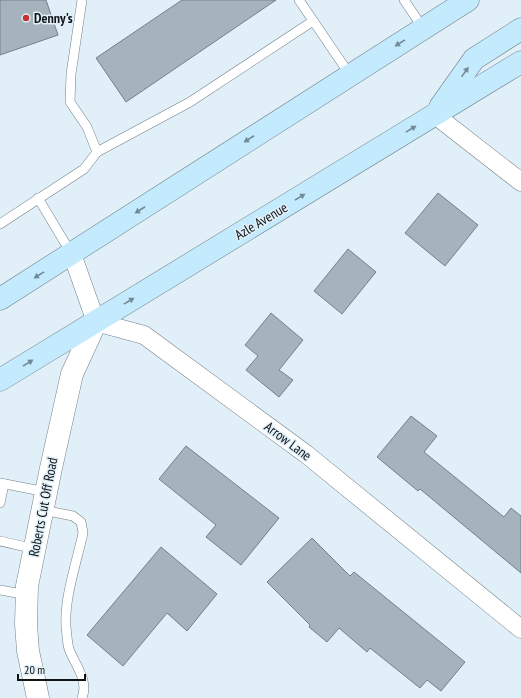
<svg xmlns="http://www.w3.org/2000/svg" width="521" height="698" font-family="'PT Sans Narrow',sans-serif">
  <rect width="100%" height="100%" fill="#e1eff8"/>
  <g fill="#a5b3bc" stroke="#748189">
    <polygon points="0,0 46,0 58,35 0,55"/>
    <polygon points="182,0 276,0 126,102 96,58"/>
    <polygon points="438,193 478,225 445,266 405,233"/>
    <polygon points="348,249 376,272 342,314 314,291"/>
    <polygon points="271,313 303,340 279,370 293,380 279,397 246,370 258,356 245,345"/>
    <polygon points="411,416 437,436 424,452 504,517 511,508 521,516 521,573 420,489 418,491 377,457"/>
    <polygon points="186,446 279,518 241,565 206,537 216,525 159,479"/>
    <polygon points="312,538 350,576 354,572 465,662 441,691 427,680 420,688 370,648 367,652 339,628 327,642 309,627 310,625 267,582"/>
    <polygon points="161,547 217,594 187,631 167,613 123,666 87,635"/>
  </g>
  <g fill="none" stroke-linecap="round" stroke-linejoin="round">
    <g stroke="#727f87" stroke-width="10">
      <g id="service">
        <polyline points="299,0 350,75"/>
        <polyline points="404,0 423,28"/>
        <polyline points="97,152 190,102 313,21"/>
        <polyline points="38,198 71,253"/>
        <polyline points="0,224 84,169 97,152 87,127 70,102 71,74 82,0"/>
        <polyline points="0,483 46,492"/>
        <polyline points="0,503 4,484"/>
        <path d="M43 510 73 516 81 522 83 533C77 561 64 598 66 627 67 634 67 642 69 649 75 665 89 680 82 698"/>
        <polyline points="0,541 35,549"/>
        <polyline points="0,590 27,595"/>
      </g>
    </g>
    <g stroke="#727f87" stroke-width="19">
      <g id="minor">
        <polyline points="435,115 521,182"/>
        <polyline points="72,254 96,322 144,335 306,454 521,629"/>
      </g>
    </g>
    <g stroke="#727f87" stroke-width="23">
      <polyline id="tertiary" points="38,698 28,651 26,624 27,586 51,468 72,374 96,322"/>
    </g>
    <g stroke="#727f87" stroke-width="23">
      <g id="secondary">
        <polyline points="440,107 474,59 521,29"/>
        <polyline points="0,299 468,0"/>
        <polyline points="0,380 521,62"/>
      </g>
    </g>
    <use href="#service" stroke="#fff" stroke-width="9"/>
    <use href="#minor" stroke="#fff" stroke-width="18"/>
    <use href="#tertiary" stroke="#fff" stroke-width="22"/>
    <use href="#secondary" stroke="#c3eafd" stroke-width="22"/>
  </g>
  <defs><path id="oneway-solid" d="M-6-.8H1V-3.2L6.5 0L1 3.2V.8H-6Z"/></defs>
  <g fill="#728a96">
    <use href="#oneway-solid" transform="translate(400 43) rotate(148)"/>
    <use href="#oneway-solid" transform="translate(465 72) rotate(-55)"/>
    <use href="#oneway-solid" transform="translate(411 129) rotate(-31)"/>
    <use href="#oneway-solid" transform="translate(249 139) rotate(147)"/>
    <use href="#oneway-solid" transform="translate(300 197) rotate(-31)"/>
    <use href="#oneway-solid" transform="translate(140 210) rotate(147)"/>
    <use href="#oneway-solid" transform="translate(39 275) rotate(148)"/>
    <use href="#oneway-solid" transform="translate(129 301) rotate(-31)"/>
    <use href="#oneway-solid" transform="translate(28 363) rotate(-32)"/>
  </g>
  <circle fill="#c23330" stroke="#e1eff8" stroke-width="1.5" cx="26" cy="18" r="4"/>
  <g text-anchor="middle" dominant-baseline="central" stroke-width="3" stroke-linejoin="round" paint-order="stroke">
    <g font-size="14" font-weight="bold" fill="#0f1417" stroke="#e1eff8" text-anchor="start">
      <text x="34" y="18">Denny's</text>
    </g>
    <g font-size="14" fill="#0f1417" stroke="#e1eff8">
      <text transform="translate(261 221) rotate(-31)">Azle Avenue</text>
      <text transform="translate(288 441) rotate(37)">Arrow Lane</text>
      <text transform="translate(43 507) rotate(-79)">Roberts Cut Off Road</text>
    </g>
  </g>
  <path d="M18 674v6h67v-6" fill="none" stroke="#0f1417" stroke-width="2"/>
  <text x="24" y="674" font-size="12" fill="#0f1417" stroke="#e1eff8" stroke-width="3" paint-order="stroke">20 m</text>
</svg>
